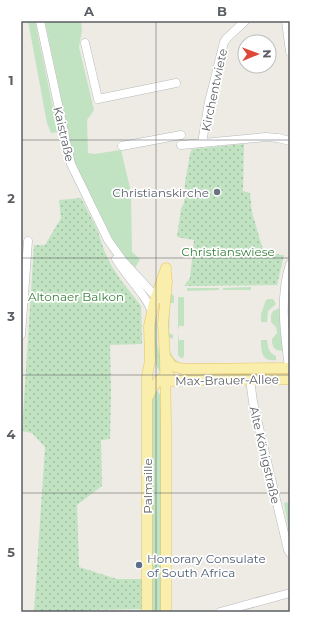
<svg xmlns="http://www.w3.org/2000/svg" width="311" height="633" font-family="Montserrat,sans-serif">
  <defs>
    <pattern id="park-dots" width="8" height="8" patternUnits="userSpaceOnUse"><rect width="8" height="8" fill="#c1e3c2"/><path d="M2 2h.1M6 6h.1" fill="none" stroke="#a0bba1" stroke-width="1.8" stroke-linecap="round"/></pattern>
  </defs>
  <rect width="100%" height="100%" fill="#edebe3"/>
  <g fill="#c1e3c2">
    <polygon points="28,21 35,21 58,132 51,133 47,123"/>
    <polygon points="45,21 81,21 82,31 79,47 94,110 87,120 88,153 94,154 121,150 131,192 132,252 140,259 135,268 125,261 113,240 75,163"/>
    <polygon points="251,287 251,290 223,290 223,288"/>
    <polygon points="187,288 219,288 219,290 187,291"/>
    <path d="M172 294 174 296V303H170L169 333 173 335V339L169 337C169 350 169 356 181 364 172 363 170 357 168 349V295Z"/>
    <polygon points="178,297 184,297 184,326 179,326 178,331"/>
    <polygon points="268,299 273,299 276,304 268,311 267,322 261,322 261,314 266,300"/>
    <path d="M280 308 284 351C275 351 272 348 272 339L277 333 276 327 271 322V315L273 311Z"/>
    <polygon points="157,311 157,343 161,362 160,372 156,365 155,358 155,318"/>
    <polygon points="178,334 179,340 184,340 184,355 183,358 181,358 178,355"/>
    <path d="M261 340H267C268 348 269 353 276 356V360C262 362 261 352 261 340Z"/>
    <polygon points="155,388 161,396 163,612 150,612 150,402"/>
    <polygon points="289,502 290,542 287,535 289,532 284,503"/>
  </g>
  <g fill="url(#park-dots)">
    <path d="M244 144 243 191 250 193 252 212 262 247C267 254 276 254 284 255L277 285 184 286 190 278 194 240 177 237 181 209 184 203 185 183 190 154 192 149Z"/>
    <polygon points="81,198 97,229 104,250 110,263 120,279 141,306 142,344 110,345 111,392 110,439 101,440 102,486 77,505 79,567 117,579 143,579 143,609 87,610 87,612 34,612 45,447 32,433 22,431 34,245 45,245 61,218 59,200"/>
  </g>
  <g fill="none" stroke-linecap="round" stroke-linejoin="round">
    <g stroke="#b6b9bd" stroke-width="9">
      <g id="minor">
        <polyline points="40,21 71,164 108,240 123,261 158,299"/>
        <polyline points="286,21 290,52"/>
        <polyline points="85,43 98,99 176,83"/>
        <polyline points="202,143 209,102 224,42 227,38 245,21"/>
        <polyline points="181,145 266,137 278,138 290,141"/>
        <polyline points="122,146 181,135"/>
        <path d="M116 259C125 275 150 299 152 314"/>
        <polyline points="21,335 28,241"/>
        <path d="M289 368C285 334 279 298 290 264"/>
        <polyline points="250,379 253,402 288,550 290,553"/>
        <polyline points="220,612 290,593"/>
      </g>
    </g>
    <g stroke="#e8c462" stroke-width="11">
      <g id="major">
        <polyline points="166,272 167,282 163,324 165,356 166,426 166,612"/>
        <polyline points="165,356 172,366 183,369 290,368"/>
        <polyline points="165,381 290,379"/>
        <path d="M148 397C152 387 158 378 169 375"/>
        <polyline points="147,612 147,376 150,361 149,326 154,303 166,268"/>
      </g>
    </g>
    <use href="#minor" stroke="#fff" stroke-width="8"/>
    <use href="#major" stroke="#f9eeac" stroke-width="10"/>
  </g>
  <path fill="none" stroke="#5b5f63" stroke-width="1" stroke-opacity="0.55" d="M156 21V612M21 140H290M21 258H290M21 375H290M21 493H290"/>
  <circle fill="#6b7280" stroke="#fff" stroke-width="1.5" cx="217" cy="192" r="4"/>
  <circle fill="#5c6f8a" stroke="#fff" stroke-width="1.5" cx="139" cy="565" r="4"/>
  <g text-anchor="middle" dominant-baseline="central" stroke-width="3.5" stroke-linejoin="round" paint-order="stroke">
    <g font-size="12" fill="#5b5f63" stroke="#fff">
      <text transform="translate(214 90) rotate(-78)">Kirchentwiete</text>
      <text transform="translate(64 134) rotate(77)">Kaistraße</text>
      <text transform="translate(227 380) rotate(-1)">Max-Brauer-Allee</text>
      <text transform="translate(265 455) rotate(77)">Alte Königstraße</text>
      <text transform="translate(147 486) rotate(-90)">Palmaille</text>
    </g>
    <g font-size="12" fill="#5b616d" stroke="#fff" text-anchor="end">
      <text x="209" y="192">Christianskirche</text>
    </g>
    <g font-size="12" fill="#3b833f" stroke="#fff">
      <text x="228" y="251">Christianswiese</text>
      <text x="76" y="296">Altonaer Balkon</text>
    </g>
    <g font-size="12" fill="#4e5e75" stroke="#fff" text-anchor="start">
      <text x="147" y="558">Honorary Consulate<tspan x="147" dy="14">of South Africa</tspan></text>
    </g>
  </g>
  <rect width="311" height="633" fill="none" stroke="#ffffff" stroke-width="44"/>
  <g transform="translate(257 54) rotate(89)"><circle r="19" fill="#ffffff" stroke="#bdbfc1"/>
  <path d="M0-3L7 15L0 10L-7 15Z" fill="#dd4839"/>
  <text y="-6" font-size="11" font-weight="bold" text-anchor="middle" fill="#5b5f63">N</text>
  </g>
  <rect x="22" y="22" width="267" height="589" fill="none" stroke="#5b5f63" stroke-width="1.5"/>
  <g font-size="13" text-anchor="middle" font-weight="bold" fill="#5b5f63">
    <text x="89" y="16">A</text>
    <text x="222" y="16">B</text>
    <text x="11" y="85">1</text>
    <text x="11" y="203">2</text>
    <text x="11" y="321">3</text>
    <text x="11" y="439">4</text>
    <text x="11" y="557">5</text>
  </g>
</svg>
